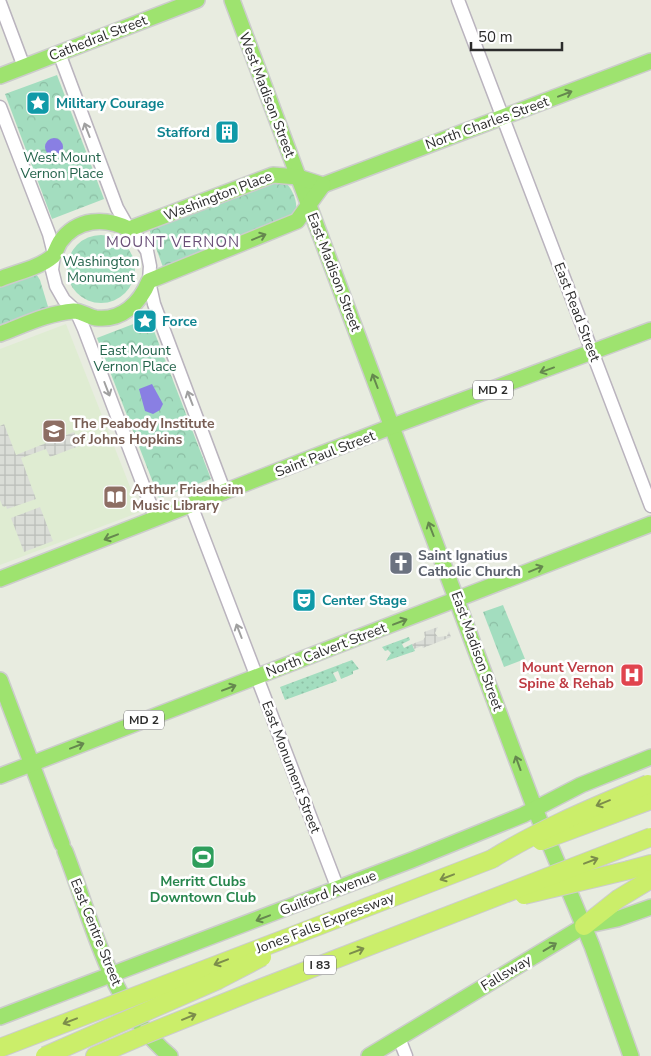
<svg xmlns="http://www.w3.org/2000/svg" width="651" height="1056" font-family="'Nunito Sans',sans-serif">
  <defs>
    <pattern id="park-crowns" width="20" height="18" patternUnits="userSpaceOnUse" patternTransform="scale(1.25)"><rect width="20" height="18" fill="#a3ddbf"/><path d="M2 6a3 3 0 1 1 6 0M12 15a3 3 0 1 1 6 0" fill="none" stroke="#8cbea4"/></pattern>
    <pattern id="garden-dots" width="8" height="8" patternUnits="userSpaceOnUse" patternTransform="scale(1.25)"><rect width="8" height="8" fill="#a3ddbf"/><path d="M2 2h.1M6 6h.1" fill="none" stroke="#8cbea4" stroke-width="1.8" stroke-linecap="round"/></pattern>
    <pattern id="plaza-grid" width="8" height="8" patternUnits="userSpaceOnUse" patternTransform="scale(1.25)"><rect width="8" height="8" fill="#daddd7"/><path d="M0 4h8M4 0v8" fill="none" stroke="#bbbeb9"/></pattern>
  </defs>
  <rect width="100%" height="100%" fill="#e8ece0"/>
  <polygon fill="#dfecd2" points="66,324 140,512 0,565 0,349"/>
  <g fill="url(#park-crowns)">
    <polygon points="57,75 104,199 52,219 5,94"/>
    <path d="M275 182H285C293 189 300 206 294 215L163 267 149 229Z"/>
    <circle cx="101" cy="269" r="34"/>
    <polygon points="35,272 40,280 49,310 0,328 0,285"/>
    <polygon points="149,318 211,479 159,498 97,338"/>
    <polygon points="503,605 525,659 504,667 483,612"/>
  </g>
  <g fill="url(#garden-dots)">
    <polygon points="409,637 410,640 402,644 404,648 412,644 415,651 386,661 391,653 388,650 385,651 382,647"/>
    <polygon points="352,660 359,669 353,671 353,674 341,679 338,671 333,673 337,681 285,700 280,687"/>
  </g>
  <g fill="url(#plaza-grid)">
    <polygon points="4,424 16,455 74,432 79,446 50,457 46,449 21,458 36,499 7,509 6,506 3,507 0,500 0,426"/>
    <polygon points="40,507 53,541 24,552 11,518"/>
    <polygon points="438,627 435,633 438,637 447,636 449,631 451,637 423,648 422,646 414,649 412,644 423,640 425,637 424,632"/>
  </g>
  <g fill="#897fe3">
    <circle cx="54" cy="147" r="9"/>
    <polygon points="152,384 163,404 160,410 153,414 145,411 139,389"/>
  </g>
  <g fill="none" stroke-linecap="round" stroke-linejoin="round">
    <g stroke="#bab4be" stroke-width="15">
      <g id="minor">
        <polyline points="458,0 651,506"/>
        <polyline points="0,3 24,67"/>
        <polyline points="59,53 117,208 129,229 139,239 147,251 150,266 149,281 154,304 225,493"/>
        <polyline points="0,107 49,234 54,254 52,270 56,286 64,300 76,311 84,329 156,519"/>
        <polyline points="191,505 338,889"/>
        <polyline points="399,1038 406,1056"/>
      </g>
    </g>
    <g stroke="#ccc" stroke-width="18">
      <g id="major">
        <polyline points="232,0 535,809 592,946 631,1056"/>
        <polyline points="0,76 197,0"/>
        <polyline points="323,185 651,61"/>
        <path d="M0 279C17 272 39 268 53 256 56 252 57 247 60 242 77 218 105 217 129 229L273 175 298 177 323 185"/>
        <path d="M0 334C24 325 48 313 74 311 81 311 89 317 96 318 122 321 140 303 149 281L297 221 323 185"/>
        <polyline points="0,579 393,426 651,330"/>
        <polyline points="0,680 62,844"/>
        <polyline points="0,776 651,524"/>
        <path d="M65 851C93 922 109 1005 170 1056"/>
        <polyline points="0,1017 412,860 523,815 581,785 651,757"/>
        <polyline points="369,1056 584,926 617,919 651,907"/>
      </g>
    </g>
    <g stroke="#ccc" stroke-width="20">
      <g id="highway">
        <polyline points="629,870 651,864"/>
        <polyline points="584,926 618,899 651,879"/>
        <polyline points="300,933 492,859"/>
        <polyline points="95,1056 144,1035"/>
      </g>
    </g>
    <use href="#minor" stroke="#fff" stroke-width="12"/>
    <use href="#major" stroke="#9ee36f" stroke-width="15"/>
    <use href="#highway" stroke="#cbee6a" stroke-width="18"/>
    <g stroke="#ccc" stroke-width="20" stroke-linecap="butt">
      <g id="highway-bridge">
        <polyline points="541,841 651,800"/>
        <path d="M492 859C542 828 594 807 648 784"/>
        <polyline points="524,895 629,870"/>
        <polyline points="144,1035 251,992 651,837"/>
        <polyline points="0,1048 300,933"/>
        <polyline points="45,1056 218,980 262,957"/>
      </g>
    </g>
    <use href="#highway-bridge" stroke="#cbee6a" stroke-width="18"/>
  </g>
  <defs><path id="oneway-shaft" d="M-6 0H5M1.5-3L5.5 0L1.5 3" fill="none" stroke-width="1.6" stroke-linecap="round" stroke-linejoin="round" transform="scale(1.25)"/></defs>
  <g stroke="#65884e">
    <use href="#oneway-shaft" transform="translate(565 94) rotate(-21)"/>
    <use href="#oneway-shaft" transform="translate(259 237) rotate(-22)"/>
    <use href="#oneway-shaft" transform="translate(547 370) rotate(160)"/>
    <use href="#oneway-shaft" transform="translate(375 381) rotate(-111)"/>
    <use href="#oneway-shaft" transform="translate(431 529) rotate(-111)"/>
    <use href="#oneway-shaft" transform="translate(111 537) rotate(159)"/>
    <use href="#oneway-shaft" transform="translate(536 569) rotate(-22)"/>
    <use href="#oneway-shaft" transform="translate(400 622) rotate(-21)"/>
    <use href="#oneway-shaft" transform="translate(229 688) rotate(-21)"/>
    <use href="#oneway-shaft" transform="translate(77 746) rotate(-21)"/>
    <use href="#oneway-shaft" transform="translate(518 763) rotate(-110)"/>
    <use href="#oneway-shaft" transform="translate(263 918) rotate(159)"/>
    <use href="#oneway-shaft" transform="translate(550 947) rotate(-31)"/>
  </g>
  <g stroke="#a0a0a0">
    <use href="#oneway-shaft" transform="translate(87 130) rotate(-111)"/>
    <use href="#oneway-shaft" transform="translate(107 389) rotate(69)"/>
    <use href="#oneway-shaft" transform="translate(190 398) rotate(-111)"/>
    <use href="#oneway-shaft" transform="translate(239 631) rotate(-111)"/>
  </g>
  <g stroke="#7c8d4b">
    <use href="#oneway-shaft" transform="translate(603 803) rotate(158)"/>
    <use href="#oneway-shaft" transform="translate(591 861) rotate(-21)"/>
    <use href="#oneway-shaft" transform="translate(447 877) rotate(159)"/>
    <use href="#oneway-shaft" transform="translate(357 951) rotate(-21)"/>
    <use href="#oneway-shaft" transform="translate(221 962) rotate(159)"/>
    <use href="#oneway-shaft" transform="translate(189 1017) rotate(-22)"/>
    <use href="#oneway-shaft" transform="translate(70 1021) rotate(159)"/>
  </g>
  <defs>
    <g id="sight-square" transform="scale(1.25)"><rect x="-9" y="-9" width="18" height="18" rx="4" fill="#0f9aa8" stroke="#fff"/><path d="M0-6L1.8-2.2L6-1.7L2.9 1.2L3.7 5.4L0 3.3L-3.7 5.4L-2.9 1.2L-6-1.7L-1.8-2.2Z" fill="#fff"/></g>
    <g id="building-square" transform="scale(1.25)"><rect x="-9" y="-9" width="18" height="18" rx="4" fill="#0f9aa8" stroke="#fff"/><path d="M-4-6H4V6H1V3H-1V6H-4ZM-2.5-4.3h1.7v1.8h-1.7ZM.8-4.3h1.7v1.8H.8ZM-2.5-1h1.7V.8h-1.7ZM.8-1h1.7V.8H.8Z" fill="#fff"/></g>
    <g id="university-square" transform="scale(1.25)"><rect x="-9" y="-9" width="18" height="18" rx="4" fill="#8d6e63" stroke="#fff"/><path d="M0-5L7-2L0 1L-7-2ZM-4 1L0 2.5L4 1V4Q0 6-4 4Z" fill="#fff"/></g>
    <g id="library-square" transform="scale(1.25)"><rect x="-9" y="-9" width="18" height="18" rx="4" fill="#8d6e63" stroke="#fff"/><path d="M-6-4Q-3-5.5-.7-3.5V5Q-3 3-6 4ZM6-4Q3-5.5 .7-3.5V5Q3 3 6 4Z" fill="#fff"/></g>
    <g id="church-square" transform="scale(1.25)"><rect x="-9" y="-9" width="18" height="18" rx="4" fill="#6b7280" stroke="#fff"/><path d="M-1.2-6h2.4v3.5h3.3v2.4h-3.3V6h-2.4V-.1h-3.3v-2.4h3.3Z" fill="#fff"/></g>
    <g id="theatre-square" transform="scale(1.25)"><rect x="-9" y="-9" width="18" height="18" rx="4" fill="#0f9aa8" stroke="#fff"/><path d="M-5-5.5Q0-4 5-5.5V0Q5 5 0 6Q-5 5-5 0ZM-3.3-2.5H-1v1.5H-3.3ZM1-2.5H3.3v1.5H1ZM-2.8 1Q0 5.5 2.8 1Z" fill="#fff"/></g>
    <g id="hospital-square" transform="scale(1.25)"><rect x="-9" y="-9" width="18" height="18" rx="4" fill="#e0444e" stroke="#fff"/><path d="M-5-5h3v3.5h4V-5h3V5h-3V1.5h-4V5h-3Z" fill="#fff"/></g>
    <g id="stadium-square" transform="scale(1.25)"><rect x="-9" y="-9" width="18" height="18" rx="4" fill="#2e9e5b" stroke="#fff"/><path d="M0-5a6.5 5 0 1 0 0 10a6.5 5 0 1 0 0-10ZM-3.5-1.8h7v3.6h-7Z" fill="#fff"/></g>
  </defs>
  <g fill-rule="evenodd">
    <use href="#sight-square" x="38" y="103"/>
    <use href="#building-square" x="227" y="132"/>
    <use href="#sight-square" x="145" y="321"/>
    <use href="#university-square" x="54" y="431"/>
    <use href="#library-square" x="115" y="497"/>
    <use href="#church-square" x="401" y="563"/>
    <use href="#theatre-square" x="304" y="600"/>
    <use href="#hospital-square" x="632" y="675"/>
    <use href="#stadium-square" x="203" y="857"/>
  </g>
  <g text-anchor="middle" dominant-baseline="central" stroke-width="5" stroke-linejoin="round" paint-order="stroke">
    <g fill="#fff" stroke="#6b6b6b" stroke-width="1">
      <rect x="473" y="380.5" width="40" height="19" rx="4"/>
      <rect x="124" y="710.5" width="40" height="19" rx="4"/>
      <rect x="304" y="955.5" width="32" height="19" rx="4"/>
    </g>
    <g font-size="12" font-weight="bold" fill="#2c2c2c">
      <text x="493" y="390">MD 2</text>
      <text x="144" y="720">MD 2</text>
      <text x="320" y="965">I 83</text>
    </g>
    <g font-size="14" fill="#2c2c2c" stroke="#fff">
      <text transform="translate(98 38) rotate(-21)">Cathedral Street</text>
      <text transform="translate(267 95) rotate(69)">West Madison Street</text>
      <text transform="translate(487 123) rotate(-20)">North Charles Street</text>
      <text transform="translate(218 196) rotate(-21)">Washington Place</text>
      <text transform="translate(334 272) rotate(69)">East Madison Street</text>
      <text transform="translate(577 312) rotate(69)">East Read Street</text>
      <text transform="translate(325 454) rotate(-21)">Saint Paul Street</text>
      <text transform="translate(326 650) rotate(-21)">North Calvert Street</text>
      <text transform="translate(477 651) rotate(70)">East Madison Street</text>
      <text transform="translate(291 767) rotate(69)">East Monument Street</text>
      <text transform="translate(328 893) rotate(-21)">Guilford Avenue</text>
      <text transform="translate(325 923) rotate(-21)">Jones Falls Expressway</text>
      <text transform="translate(96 932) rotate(68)">East Centre Street</text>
      <text transform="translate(506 973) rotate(-31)">Fallsway</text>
    </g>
    <g font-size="14" font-weight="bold" fill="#0d838f" stroke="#fff" text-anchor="start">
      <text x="56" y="103">Military Courage</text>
      <text x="210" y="132" text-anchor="end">Stafford</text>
      <text x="162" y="321">Force</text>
      <text x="322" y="600">Center Stage</text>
    </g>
    <g font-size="14" fill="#23634b" stroke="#fff">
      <text x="62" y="157">West Mount<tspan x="62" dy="16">Vernon Place</tspan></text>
      <text x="101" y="261">Washington<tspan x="101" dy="16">Monument</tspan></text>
      <text x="135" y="350">East Mount<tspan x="135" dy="16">Vernon Place</tspan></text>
    </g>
    <g font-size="14" font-weight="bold" fill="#785e54" stroke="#fff" text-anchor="start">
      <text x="72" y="423">The Peabody Institute<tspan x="72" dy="16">of Johns Hopkins</tspan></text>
      <text x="132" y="489">Arthur Friedheim<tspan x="132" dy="16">Music Library</tspan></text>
    </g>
    <g font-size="14" font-weight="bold" fill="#5b616d" stroke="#fff" text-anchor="start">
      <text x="418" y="555">Saint Ignatius<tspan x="418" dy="16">Catholic Church</tspan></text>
    </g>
    <g font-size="14" font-weight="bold" fill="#be3a42" stroke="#fff" text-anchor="end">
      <text x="614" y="667">Mount Vernon<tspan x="614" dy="16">Spine &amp; Rehab</tspan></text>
    </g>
    <g font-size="14" font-weight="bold" fill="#27864d" stroke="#fff">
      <text x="203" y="881">Merritt Clubs<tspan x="203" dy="16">Downtown Club</tspan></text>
    </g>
    <g font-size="15" letter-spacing="1" fill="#6b5179" stroke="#fff">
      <text x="173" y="242">MOUNT VERNON</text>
    </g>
  </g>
  <path d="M471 42v8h91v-8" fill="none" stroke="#2c2c2c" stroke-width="2.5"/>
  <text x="478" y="42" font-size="15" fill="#2c2c2c" stroke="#ffffff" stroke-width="4" paint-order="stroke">50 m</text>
</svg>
